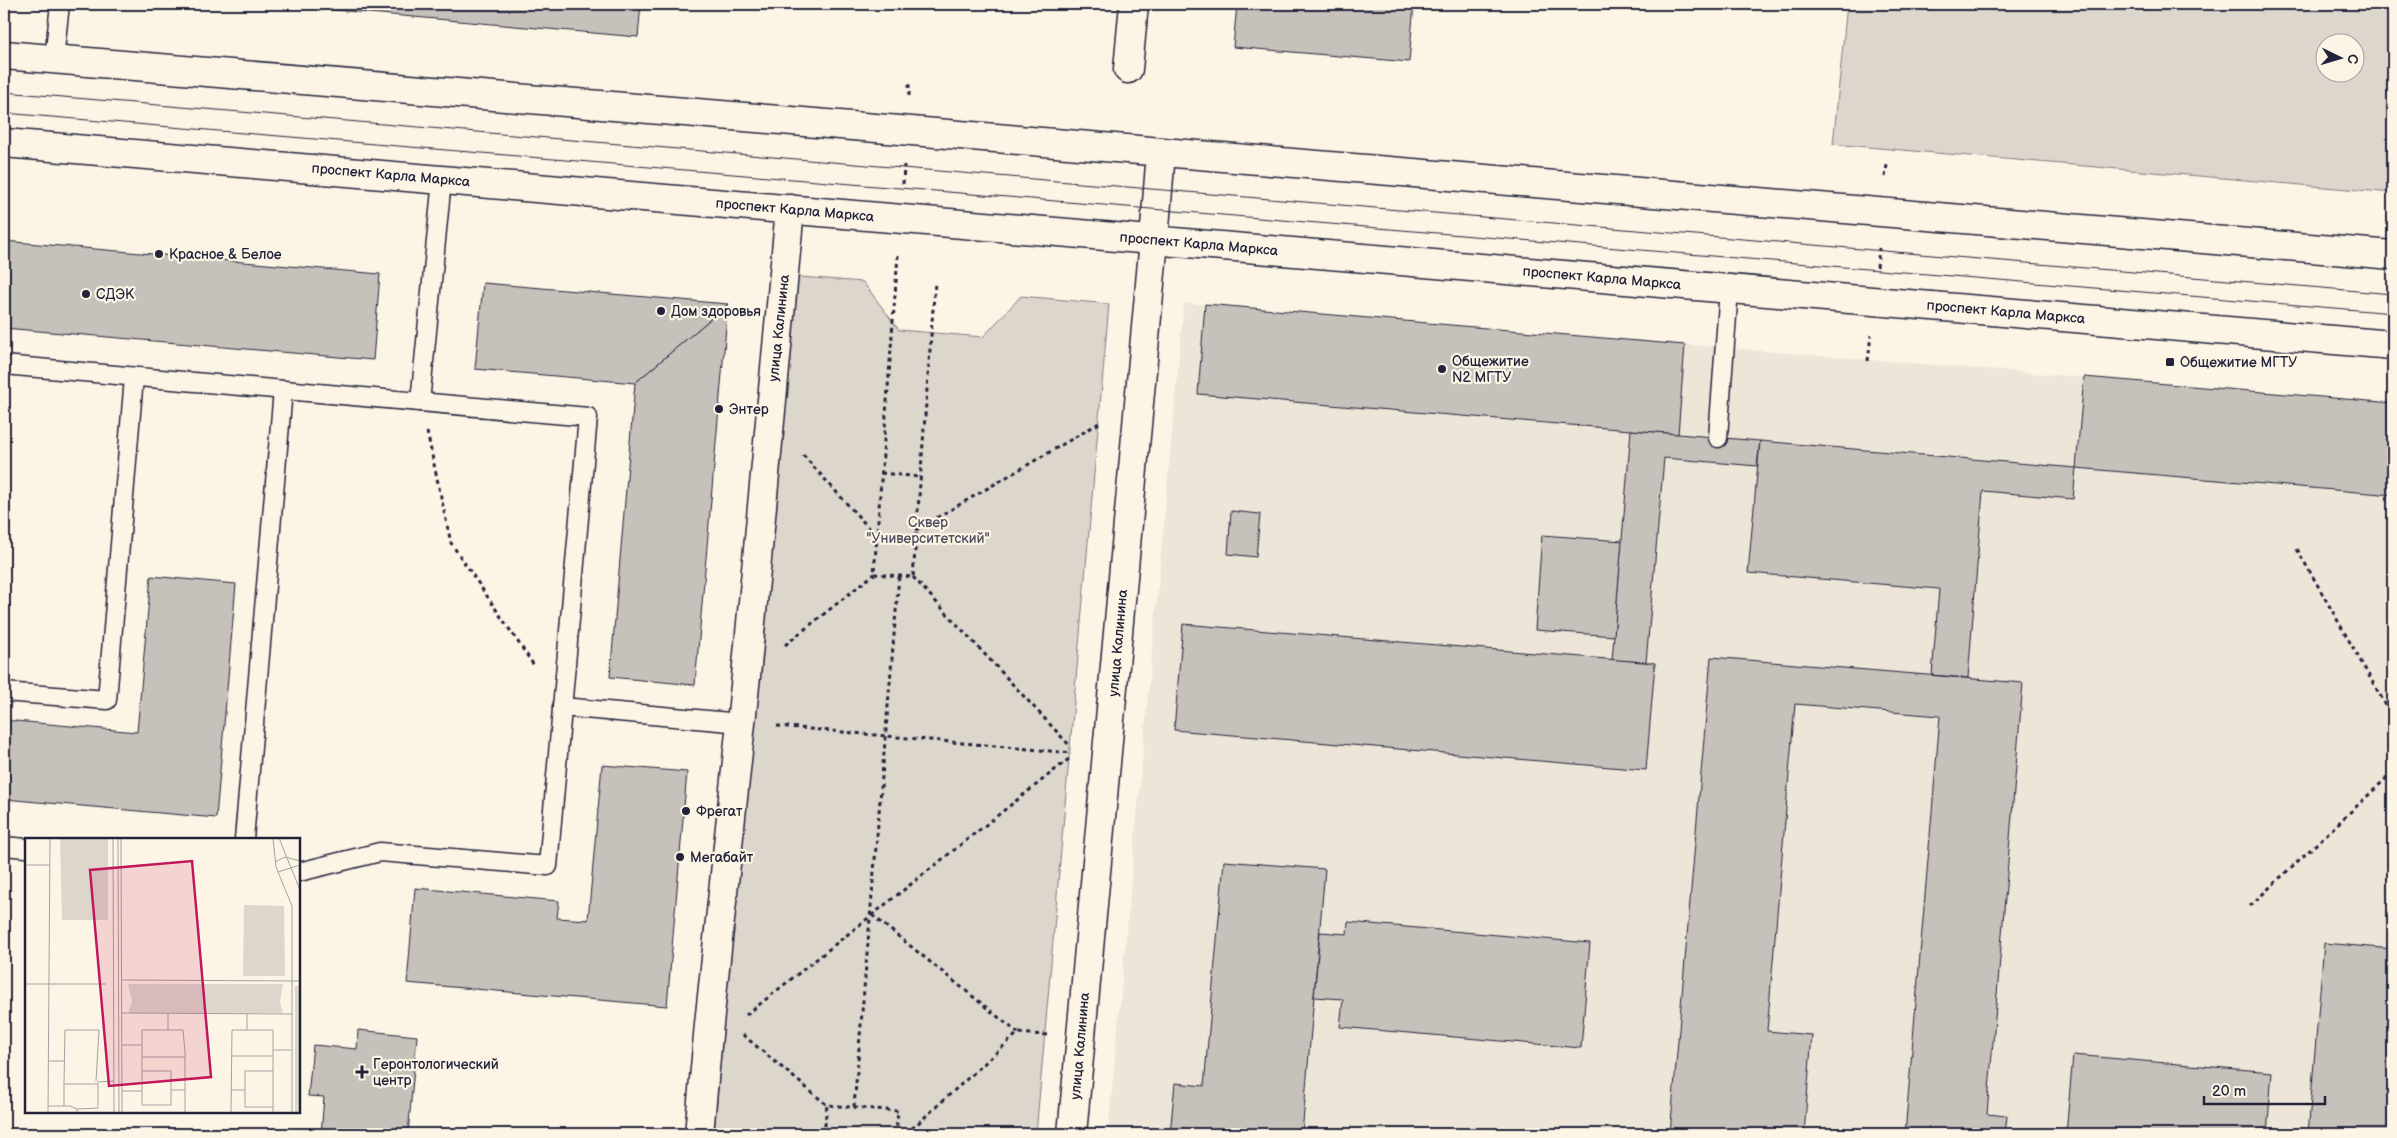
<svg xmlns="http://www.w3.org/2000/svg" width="2397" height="1138" font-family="'Balsamiq Sans',sans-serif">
  <rect width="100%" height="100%" fill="#fcf5e5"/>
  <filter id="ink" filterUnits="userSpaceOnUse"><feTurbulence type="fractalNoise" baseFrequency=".02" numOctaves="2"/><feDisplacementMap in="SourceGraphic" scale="10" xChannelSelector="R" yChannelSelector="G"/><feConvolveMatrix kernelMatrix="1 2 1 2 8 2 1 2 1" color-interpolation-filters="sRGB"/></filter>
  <g filter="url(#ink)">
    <polygon fill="#ece5d8" points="1184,303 2393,403 2393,1134 1108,1134"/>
    <g fill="#dcd6cc" stroke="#7f7c84" fill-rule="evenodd">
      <path d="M1847 4H2393V193L1833 144ZM2324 42H2354V72H2324Z"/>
      <polygon points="789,276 863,282 899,330 983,337 1021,296 1109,304 1036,1134 714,1134"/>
    </g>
    <g fill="#c6c1bb" stroke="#22223b">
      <polygon points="325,4 641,4 638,37 324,9"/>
      <polygon points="1237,4 1414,4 1409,62 1233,47"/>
      <polygon points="4,241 380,274 373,360 4,328"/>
      <polygon points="483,283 728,304 635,383 475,369"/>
      <polygon points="728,304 695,685 610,677 635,383"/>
      <polygon points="1205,304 1685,345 1678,434 1198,394"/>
      <polygon points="2084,377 2393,403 2393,495 2076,468"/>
      <polygon points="1631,430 1760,441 1757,466 1664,458 1646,662 1612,660"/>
      <polygon points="1760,441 2076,468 2073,499 1983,491 1968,678 1932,675 1939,589 1748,573"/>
      <polygon points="1231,511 1260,514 1256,557 1228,554"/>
      <polygon points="1542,535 1622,541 1614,636 1535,630"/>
      <polygon points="151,576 236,584 216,818 4,799 4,720 137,732"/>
      <polygon points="1183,624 1655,663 1646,770 1174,730"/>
      <polygon points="1711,657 2023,683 1987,1114 2007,1116 2005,1134 1905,1134 1940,716 1795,704 1767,1031 1812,1035 1804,1134 1670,1134"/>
      <polygon points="602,765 687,772 667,1006 407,983 415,888 559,901 557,918 588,920"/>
      <polygon points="1224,861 1325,869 1302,1134 1170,1134 1175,1083 1204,1086"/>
      <polygon points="1348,922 1590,943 1581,1048 1340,1027 1343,999 1314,997 1320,932 1347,934"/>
      <polygon points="2324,943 2393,949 2393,1134 2308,1134"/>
      <polygon points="358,1030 417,1036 408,1134 321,1134 324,1097 308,1096 313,1045 357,1049"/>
      <polygon points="2073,1055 2272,1072 2267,1134 2066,1134"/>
    </g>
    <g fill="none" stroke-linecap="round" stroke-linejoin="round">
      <g stroke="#22223b" stroke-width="21">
        <g id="service">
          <polyline points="54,59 60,4"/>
          <polyline points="4,365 588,417 548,866 380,852 299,872"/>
          <polyline points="420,402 442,180"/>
          <polyline points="1718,438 1729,289"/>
          <polyline points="4,692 107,700 134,377"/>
          <polyline points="562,707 741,723"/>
          <polyline points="244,839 283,390"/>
          <polyline points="4,846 26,848"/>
        </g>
      </g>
      <g stroke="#22223b" stroke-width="31">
        <g id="minor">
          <polyline points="1128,69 1134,4"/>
          <polyline points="699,1134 709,1024 746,676 790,209"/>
          <polyline points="1072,1134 1154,240"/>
        </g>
      </g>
      <g stroke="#22223b" stroke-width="31">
        <g id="secondary">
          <polyline points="4,55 2393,255"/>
          <polyline points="4,143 2393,345"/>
          <polyline points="1154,240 1161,152"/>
        </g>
      </g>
      <g stroke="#22223b" stroke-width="3" stroke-dasharray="4 4" stroke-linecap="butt">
        <polyline points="909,96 909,83"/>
        <polyline points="1885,177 1887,165"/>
        <polyline points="903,184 904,165"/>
        <polyline points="898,255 874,574 913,577 935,282"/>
        <polyline points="1877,267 1879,248"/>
        <polyline points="1868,361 1871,335"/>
        <polyline points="427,432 451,543 535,667"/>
        <polyline points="803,455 876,536"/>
        <polyline points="881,473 920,477"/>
        <polyline points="916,530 1101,422"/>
        <polyline points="2297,549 2393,718"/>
        <polyline points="913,577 1071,747"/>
        <polyline points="785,645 874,574"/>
        <polyline points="777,726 1072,753"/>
        <polyline points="2250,906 2393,772"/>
        <polyline points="872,915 1018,1033"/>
        <polyline points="746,1015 1070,758"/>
        <polyline points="743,1035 827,1105"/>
        <polyline points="854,1107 899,576"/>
        <polyline points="824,1134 827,1105 898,1111 896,1134"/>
        <polyline points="906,1134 1018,1033 1047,1035"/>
      </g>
      <use href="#service" stroke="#fcf5e5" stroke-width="18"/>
      <use href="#minor" stroke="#fcf5e5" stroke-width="28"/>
      <use href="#secondary" stroke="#fcf5e5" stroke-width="28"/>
      <g stroke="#22223b" stroke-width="1">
        <polyline points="4,92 2393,294"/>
        <polyline points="4,113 2393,313"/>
      </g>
    </g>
  </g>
  <g fill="#22223b" stroke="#fcf5e5" stroke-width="2">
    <circle cx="159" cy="254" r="5"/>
    <circle cx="86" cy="294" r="5"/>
    <circle cx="661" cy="311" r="5"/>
    <rect x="2165" y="357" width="10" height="10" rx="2.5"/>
    <circle cx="1442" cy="369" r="5"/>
    <circle cx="719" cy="409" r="5"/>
    <circle cx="686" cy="811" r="5"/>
    <circle cx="680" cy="857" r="5"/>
    <path d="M359.5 1064.5h5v5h5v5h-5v5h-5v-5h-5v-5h5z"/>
  </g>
  <g text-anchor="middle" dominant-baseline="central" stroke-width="4.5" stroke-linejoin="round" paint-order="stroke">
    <g font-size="14" fill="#22223b" stroke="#fcf5e5">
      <text transform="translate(391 175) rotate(5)">проспект Карла Маркса</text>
      <text transform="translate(795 210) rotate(5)">проспект Карла Маркса</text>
      <text transform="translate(1199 244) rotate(5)">проспект Карла Маркса</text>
      <text transform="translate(1602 278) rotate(5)">проспект Карла Маркса</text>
      <text transform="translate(2006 312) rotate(5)">проспект Карла Маркса</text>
      <text transform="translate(779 328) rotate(-84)">улица Калинина</text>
      <text transform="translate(1118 643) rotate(-85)">улица Калинина</text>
      <text transform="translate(1080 1046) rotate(-85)">улица Калинина</text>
    </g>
    <g font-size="14" fill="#22223b" stroke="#fcf5e5" text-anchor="start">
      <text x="169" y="254">Красное &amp; Белое</text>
      <text x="96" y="294">СДЭК</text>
      <text x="671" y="311">Дом здоровья</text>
      <text x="1452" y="361">Общежитие<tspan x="1452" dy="16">N2 МГТУ</tspan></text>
      <text x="2180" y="362">Общежитие МГТУ</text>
      <text x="729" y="409">Энтер</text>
      <text x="696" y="811">Фрегат</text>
      <text x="690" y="857">Мегабайт</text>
      <text x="373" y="1064">Геронтологический<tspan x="373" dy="16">центр</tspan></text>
    </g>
    <g font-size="14" fill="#504f5f" stroke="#fcf5e5">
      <text x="928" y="522">Сквер<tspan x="928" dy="16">"Университетский"</tspan></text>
    </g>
  </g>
  <g transform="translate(25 838)">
    <rect width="275" height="275" fill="#fcf5e5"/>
    <path d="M35 0H83V82H37ZM219 67 259 68 260 138H218ZM103 146H258L255 164 258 175H103L107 164ZM270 148H275V275H270Z" fill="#dcd6cc"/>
    <path fill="none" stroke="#a5a1a1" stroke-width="1" d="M88 0 89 275M93 0 94 275M96 0 97 275M248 0 251 29 267 68V275M254 0 275 52M250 24 260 19 275 23M0 27H24M253 34 275 27M97 142 275 143M0 146H81M97 175 267 176M143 176V192M222 192V176M97 207H117M248 212H266M206 218H248M117 219H160M23 223H39M117 233H146V252M72 244 89 243M39 246 40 192H74L71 243M206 252H220V269H248M220 252V233H248M97 253H117M23 268H45L52 271M39 268V246H73V270L52 271V275M23 275 25 0M160 275V214L158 192H117V267H146V252H160M206 275 207 192H248V275"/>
    <path fill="#c2185b" fill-opacity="0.15" stroke="#c2185b" stroke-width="2.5" d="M167 23 186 239 84 248 65 32Z"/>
    <rect width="275" height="275" fill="none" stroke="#22223b" stroke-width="2.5"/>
  </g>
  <rect width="2397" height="1138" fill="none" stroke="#fcf5e5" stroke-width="20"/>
  <rect x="10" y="10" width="2377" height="1118" fill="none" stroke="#22223b" stroke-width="2" filter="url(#ink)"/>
  <g transform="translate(2340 58) rotate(95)"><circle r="24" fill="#fcf5e5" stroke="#a5a1a1"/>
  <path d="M0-4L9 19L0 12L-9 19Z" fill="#22223b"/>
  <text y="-8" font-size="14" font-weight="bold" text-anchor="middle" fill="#22223b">С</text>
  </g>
  <path d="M2204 1096v8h121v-8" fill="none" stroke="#22223b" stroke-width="2.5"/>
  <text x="2212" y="1096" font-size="15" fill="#22223b" stroke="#fcf5e5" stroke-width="4" paint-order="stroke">20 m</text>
</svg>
